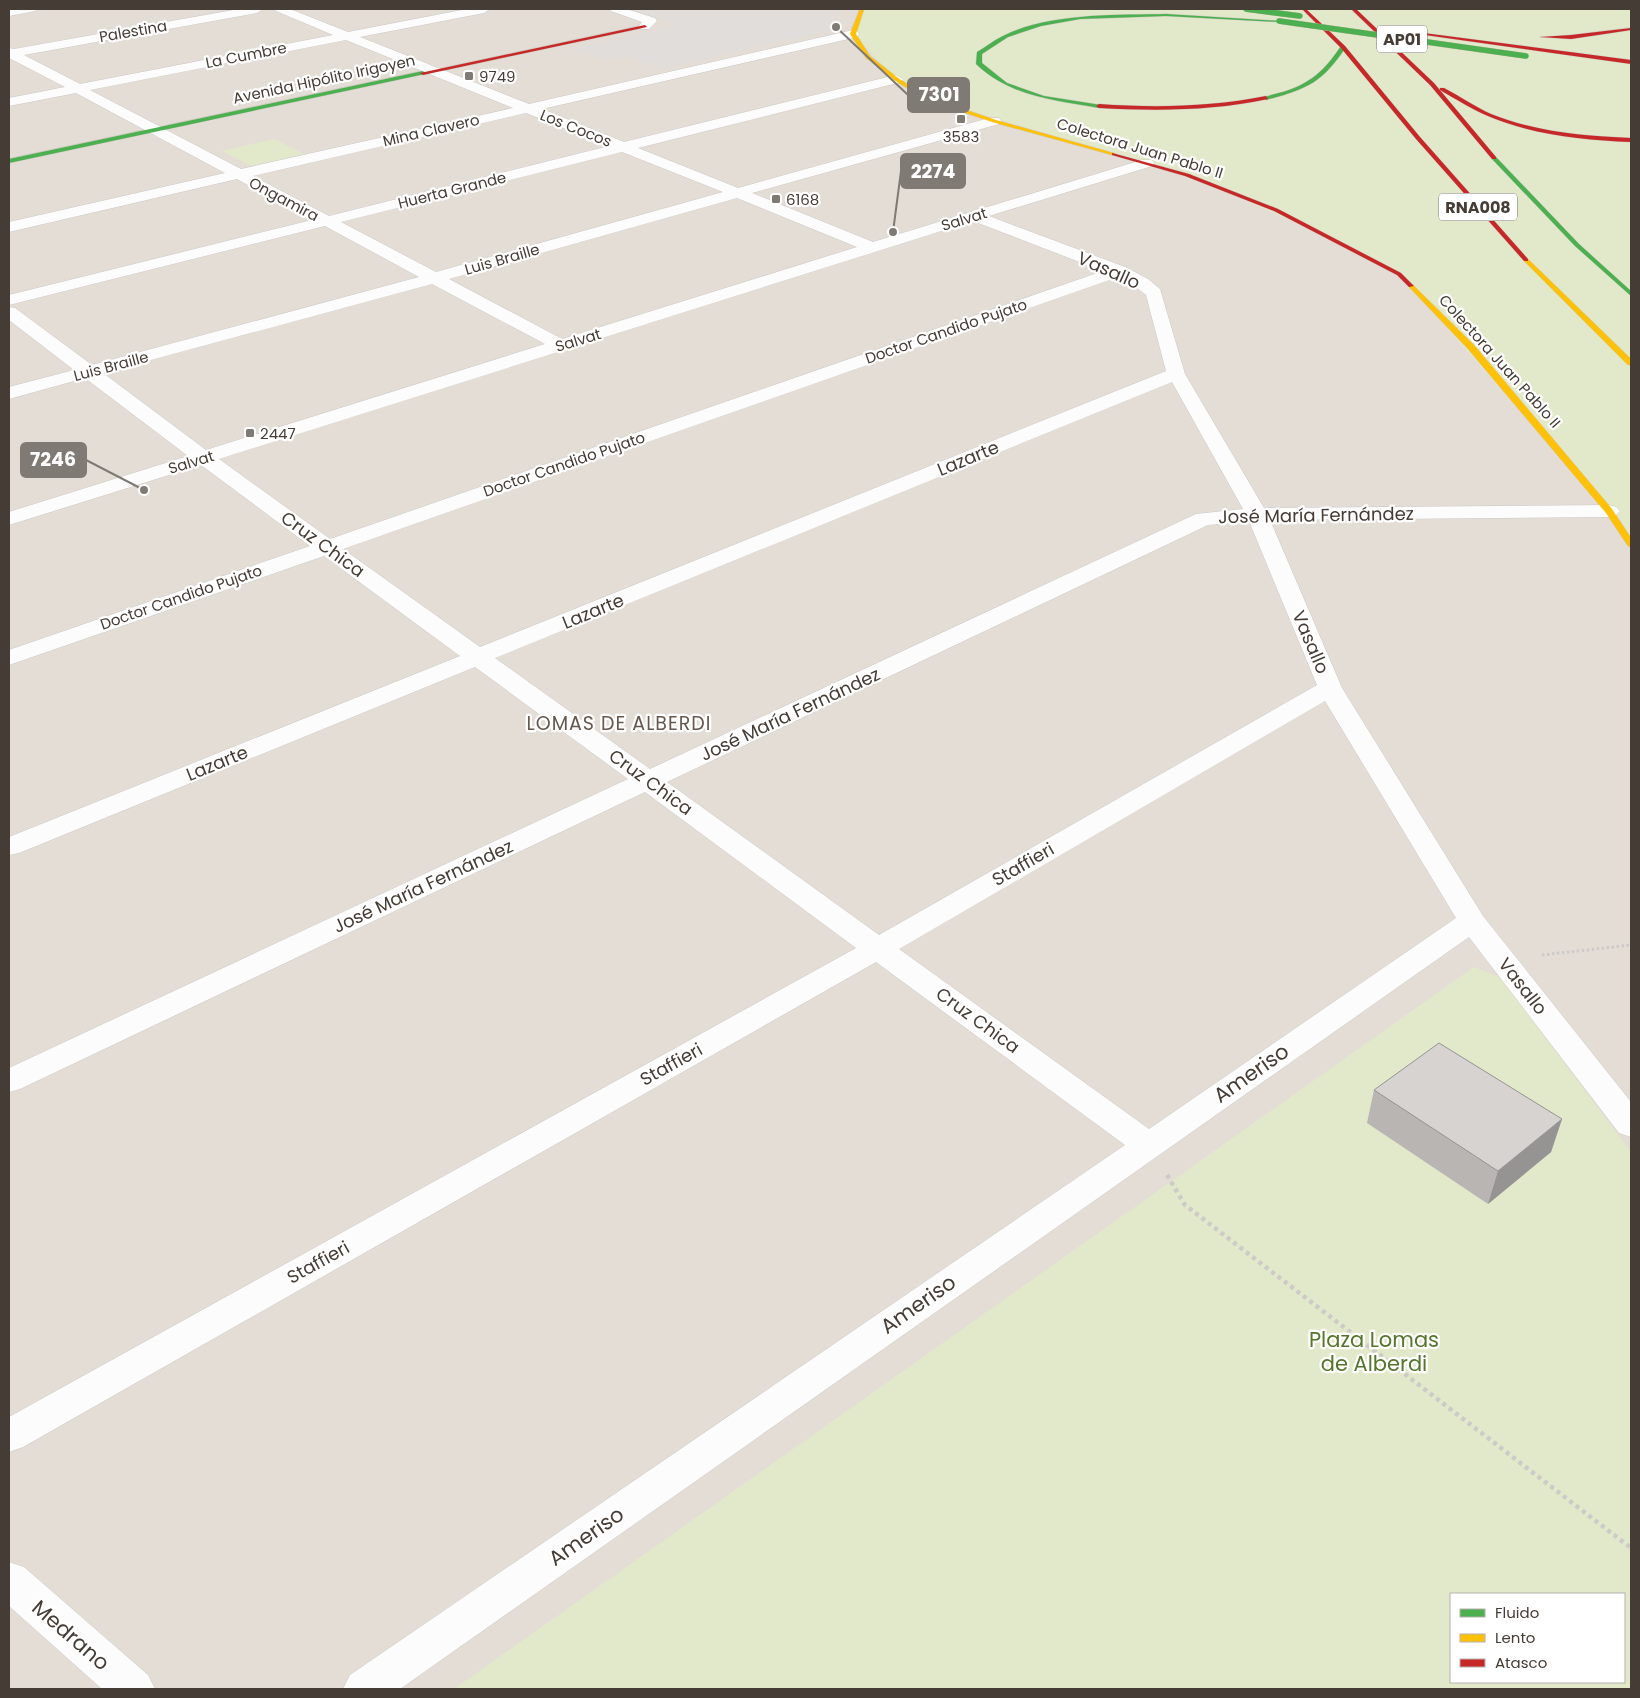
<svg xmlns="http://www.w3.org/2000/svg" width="1640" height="1698" font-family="Poppins,sans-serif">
  <rect width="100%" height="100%" fill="#efece9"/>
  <path fill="#e3ddd6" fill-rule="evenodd" d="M9 9H1631V1689H9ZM1451 1594H1624V1682H1451Z"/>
  <g fill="#e2e9ca" fill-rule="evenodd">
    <polygon points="862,9 1631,9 1631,544 1609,511 1399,274 1349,246 1187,175 926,98 896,79 853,34"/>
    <polygon points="274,139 304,154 251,166 222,151"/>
    <path d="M1474 967 1501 978 1631 1152V1689H454ZM1451 1594H1624V1682H1451Z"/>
  </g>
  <polygon fill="#e1ddda" points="633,9 839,9 827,31 662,68 625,56 605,60 571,49 680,25"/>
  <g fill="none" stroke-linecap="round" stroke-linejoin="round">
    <g stroke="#ccc8c5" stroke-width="1">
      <g id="street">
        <polygon points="37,9 35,11 9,16 9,10"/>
        <path d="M239 9H263L257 13 24 55 80 84 333 35 276 11 274 9H290L348 32 467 9H490L484 13 360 37 529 104 853 30 857 31 859 34 857 37 853 38 542 109 624 142 896 75 903 79 901 82 638 148 738 188 989 118H999L1001 121 999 124 752 193 873 242 1142 160H1152L1154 163 1152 166 989 216 1125 267 1148 279 1160 289 1185 374 1264 508 1609 505 1616 507 1620 511 1616 515 1609 517 1270 520 1342 688 1483 916 1631 1102V1137L1619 1133 1469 937 400 1689H343L350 1675 1125 1145 876 962 23 1447 9 1452V1417L856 948 645 792 20 1089 9 1092V1068L628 779 475 667 19 853 9 855V837L460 656 324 556 9 665V650L310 546 201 465 9 525V512L188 456 85 378 9 399V387L74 370 9 320V307L15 308 92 365 419 277 325 226 9 305V295L312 220 237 179 9 232V222L225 173 76 93 9 106V98L65 87 9 58V48L14 49ZM346 40 513 108 241 169 90 90ZM526 113 609 146 329 216 253 176ZM622 152 723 192 436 272 341 222ZM737 198 857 247 562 339 449 279ZM973 221 1103 271 330 539 219 459ZM1118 277 1136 287 1146 295 1166 371 480 647 343 549ZM432 284 545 344 206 450 103 373ZM1172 382 1243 509 1196 514 650 769 495 658ZM1249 521 1317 685 879 935 667 782 1208 525ZM1325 701 1456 918 1149 1129 899 949Z"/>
        <polygon points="609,9 626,9 655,18 657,21 649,29 641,29 639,26 642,22 611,11"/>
        <polygon points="9,1562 24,1567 148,1675 155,1689 102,1689 9,1606"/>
      </g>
    </g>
    <g stroke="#d0c9c1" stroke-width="1">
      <g id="fast">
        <path d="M1166 14 1281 21 1279 22 1166 16 1080 19 1041 26 1008 37 982 54V63L1007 83 1044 96 1101 105 1099 108C1054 100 1011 97 976 64L977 52C986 47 994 40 1003 36 1047 13 1117 15 1166 14Z"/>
        <path d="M1341 46 1346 47C1322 83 1307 89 1266 100L1263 98C1271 94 1281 93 1289 90 1314 81 1327 67 1341 46Z"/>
        <polygon points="423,71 425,74 9,163 9,159"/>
        <polygon points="1492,157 1496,157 1579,244 1631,291 1631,296 1575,246 1492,159"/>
      </g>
    </g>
    <g stroke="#d0c9c1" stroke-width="1">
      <g id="slow">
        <polygon points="860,9 864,9 856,34 870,56 898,78 928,97 996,120 1117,154 1112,155 992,122 924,99 894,80 866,58 850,34"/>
        <polygon points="1524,259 1528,259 1631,359 1631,365 1628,365 1524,261"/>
        <polygon points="1409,285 1413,285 1474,345 1612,509 1631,538 1631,547 1628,546 1606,513 1468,349 1409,287"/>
      </g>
    </g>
    <g stroke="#d0c9c1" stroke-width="1">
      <g id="jam">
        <polygon points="1302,9 1306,9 1345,46 1420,137 1528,259 1528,261 1524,261 1416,139 1341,48"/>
        <polygon points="1351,9 1356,9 1434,83 1496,157 1496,159 1492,159 1430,85"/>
        <polygon points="645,25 647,27 423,75 420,73"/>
        <polygon points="1631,28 1631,30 1571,39 1540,37 1571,35"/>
        <polygon points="1416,32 1631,60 1631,64 1418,34"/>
        <path d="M1440 88H1444C1460 96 1475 107 1491 114 1536 132 1583 136 1631 138V142C1583 140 1533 135 1488 116 1471 109 1456 99 1440 90Z"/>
        <path d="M1266 96 1268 99C1212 111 1156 111 1099 108L1096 106 1099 104C1155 108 1210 107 1266 96Z"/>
        <polygon points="1112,153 1189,174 1278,209 1401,273 1414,286 1409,287 1397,275 1274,211 1185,176 1112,155"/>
      </g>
    </g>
    <polyline stroke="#cdcac7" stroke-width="3" stroke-dasharray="2.5 2.5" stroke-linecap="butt" points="1542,955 1631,945"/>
    <polyline stroke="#cdcac7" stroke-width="4.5" stroke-dasharray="4 4" stroke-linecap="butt" points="1167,1175 1185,1205 1631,1548"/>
    <use href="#street" fill="#fdfcfc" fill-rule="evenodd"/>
    <use href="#fast" fill="#4caf50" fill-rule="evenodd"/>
    <use href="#slow" fill="#ffc107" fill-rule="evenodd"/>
    <use href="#jam" fill="#c62828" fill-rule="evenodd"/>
    <g stroke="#c6b3a5" stroke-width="6" stroke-linecap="butt">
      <g id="fast-bridge">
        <polyline points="1246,9 1300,16"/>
        <polyline points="1279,21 1526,56"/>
      </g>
    </g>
    <use href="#fast-bridge" stroke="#4caf50" stroke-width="5.5"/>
  </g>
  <polygon fill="#b9b5b3" points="1374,1090 1562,1119 1551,1152 1488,1204 1367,1123"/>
  <polygon fill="#969492" points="1562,1119 1551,1152 1488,1204 1498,1171"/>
  <polygon fill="#d7d3d0" stroke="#969492" points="1439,1043 1562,1119 1498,1171 1374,1090"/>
  <g fill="#807a74" stroke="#fff" stroke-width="2">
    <rect x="464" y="71" width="10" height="10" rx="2.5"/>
    <rect x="956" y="114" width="10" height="10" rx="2.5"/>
    <rect x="771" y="194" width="10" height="10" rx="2.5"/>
    <rect x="245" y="428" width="10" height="10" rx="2.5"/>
  </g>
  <g text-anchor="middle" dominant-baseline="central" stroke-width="4.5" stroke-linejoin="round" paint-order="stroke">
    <g font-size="15" fill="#453c35" stroke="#fff">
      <text transform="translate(133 31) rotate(-10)">Palestina</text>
      <text transform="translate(246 55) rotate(-11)">La Cumbre</text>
      <text transform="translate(324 79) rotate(-12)">Avenida Hipólito Irigoyen</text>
      <text transform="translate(576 128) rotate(22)">Los Cocos</text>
      <text transform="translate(431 130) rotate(-13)">Mina Clavero</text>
      <text transform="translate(1140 148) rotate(17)">Colectora Juan Pablo II</text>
      <text transform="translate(452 190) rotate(-14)">Huerta Grande</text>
      <text transform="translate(284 199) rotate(28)">Ongamira</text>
      <text transform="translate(964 219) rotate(-17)">Salvat</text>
      <text transform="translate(502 259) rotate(-16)">Luis Braille</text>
      <text transform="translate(946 331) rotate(-19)">Doctor Candido Pujato</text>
      <text transform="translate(578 340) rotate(-17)">Salvat</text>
      <text transform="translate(1500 361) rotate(48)">Colectora Juan Pablo II</text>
      <text transform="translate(111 366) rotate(-15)">Luis Braille</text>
      <text transform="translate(191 462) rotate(-17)">Salvat</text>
      <text transform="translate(564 464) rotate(-19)">Doctor Candido Pujato</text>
      <text transform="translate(181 597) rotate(-19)">Doctor Candido Pujato</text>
    </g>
    <g font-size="15" fill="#453c35" stroke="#fff" text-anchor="start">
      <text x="479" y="76">9749</text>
      <text x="961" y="136" text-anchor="middle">3583</text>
      <text x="786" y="199">6168</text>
      <text x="260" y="433">2447</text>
    </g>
    <g fill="#fff" stroke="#7d7672" stroke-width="1">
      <rect x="1377" y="25.5" width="50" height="27" rx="4"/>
      <rect x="1439" y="193.5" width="78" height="27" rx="4"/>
    </g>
    <g font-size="16" font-weight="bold" fill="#453c35">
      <text x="1402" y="39">AP01</text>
      <text x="1478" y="207">RNA008</text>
    </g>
    <g font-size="18" fill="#453c35" stroke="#fff">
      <text transform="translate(1109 270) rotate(24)">Vasallo</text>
      <text transform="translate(968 458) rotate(-22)">Lazarte</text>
      <text transform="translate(1316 515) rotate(-1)">José María Fernández</text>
      <text transform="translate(323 544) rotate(36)">Cruz Chica</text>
      <text transform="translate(593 611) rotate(-22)">Lazarte</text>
      <text transform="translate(1311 642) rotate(67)">Vasallo</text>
      <text transform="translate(790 714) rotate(-25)">José María Fernández</text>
      <text transform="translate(217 763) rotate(-22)">Lazarte</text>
      <text transform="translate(651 782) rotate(36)">Cruz Chica</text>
      <text transform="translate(1023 864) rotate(-30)">Staffieri</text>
      <text transform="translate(423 886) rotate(-25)">José María Fernández</text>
      <text transform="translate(1523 986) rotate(52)">Vasallo</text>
      <text transform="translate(978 1020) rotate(36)">Cruz Chica</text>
      <text transform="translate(671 1064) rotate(-29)">Staffieri</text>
      <text transform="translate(318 1262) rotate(-29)">Staffieri</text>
    </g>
    <g font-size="19" letter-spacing="1" fill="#67584d" stroke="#fff">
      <text x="619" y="723">LOMAS DE ALBERDI</text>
    </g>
    <g font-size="21" fill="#453c35" stroke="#fff">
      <text transform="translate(1251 1073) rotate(-35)">Ameriso</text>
      <text transform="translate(918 1304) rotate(-35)">Ameriso</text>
      <text transform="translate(586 1536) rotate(-35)">Ameriso</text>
      <text transform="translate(71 1635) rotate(41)">Medrano</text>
    </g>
    <g font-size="21" fill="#55752b" stroke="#fff">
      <text x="1374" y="1339">Plaza Lomas<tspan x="1374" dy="24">de Alberdi</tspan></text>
    </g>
  </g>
  <path fill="none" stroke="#807a74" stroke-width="2" d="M836 27L908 95M893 232L901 171M144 490L86 460"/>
  <g fill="#807a74" stroke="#fff" stroke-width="2">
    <circle cx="836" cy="27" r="5"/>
    <circle cx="893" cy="232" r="5"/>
    <circle cx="144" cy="490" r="5"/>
  </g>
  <g fill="#807a74" stroke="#807a74" stroke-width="2">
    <rect x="908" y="78" width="61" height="34" rx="5"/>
    <rect x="901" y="154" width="64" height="34" rx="5"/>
    <rect x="21" y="443" width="65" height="34" rx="5"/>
  </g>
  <g font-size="19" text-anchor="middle" font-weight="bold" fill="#fff">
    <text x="939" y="101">7301</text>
    <text x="933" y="178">2274</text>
    <text x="53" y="466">7246</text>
  </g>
  <rect width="1640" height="1698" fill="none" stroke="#453c35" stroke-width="20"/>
  <rect x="1450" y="1593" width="175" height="90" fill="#ffffff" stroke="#b5b1ae"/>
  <rect x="1460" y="1609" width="25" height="8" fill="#4caf50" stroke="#b5b1ae"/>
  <text x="1495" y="1618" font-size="15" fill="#453c35">Fluido</text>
  <rect x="1460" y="1634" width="25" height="8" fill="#ffc107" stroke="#b5b1ae"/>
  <text x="1495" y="1643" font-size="15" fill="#453c35">Lento</text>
  <rect x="1460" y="1659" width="25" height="8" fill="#c62828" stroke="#b5b1ae"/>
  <text x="1495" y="1668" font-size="15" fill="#453c35">Atasco</text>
</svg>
